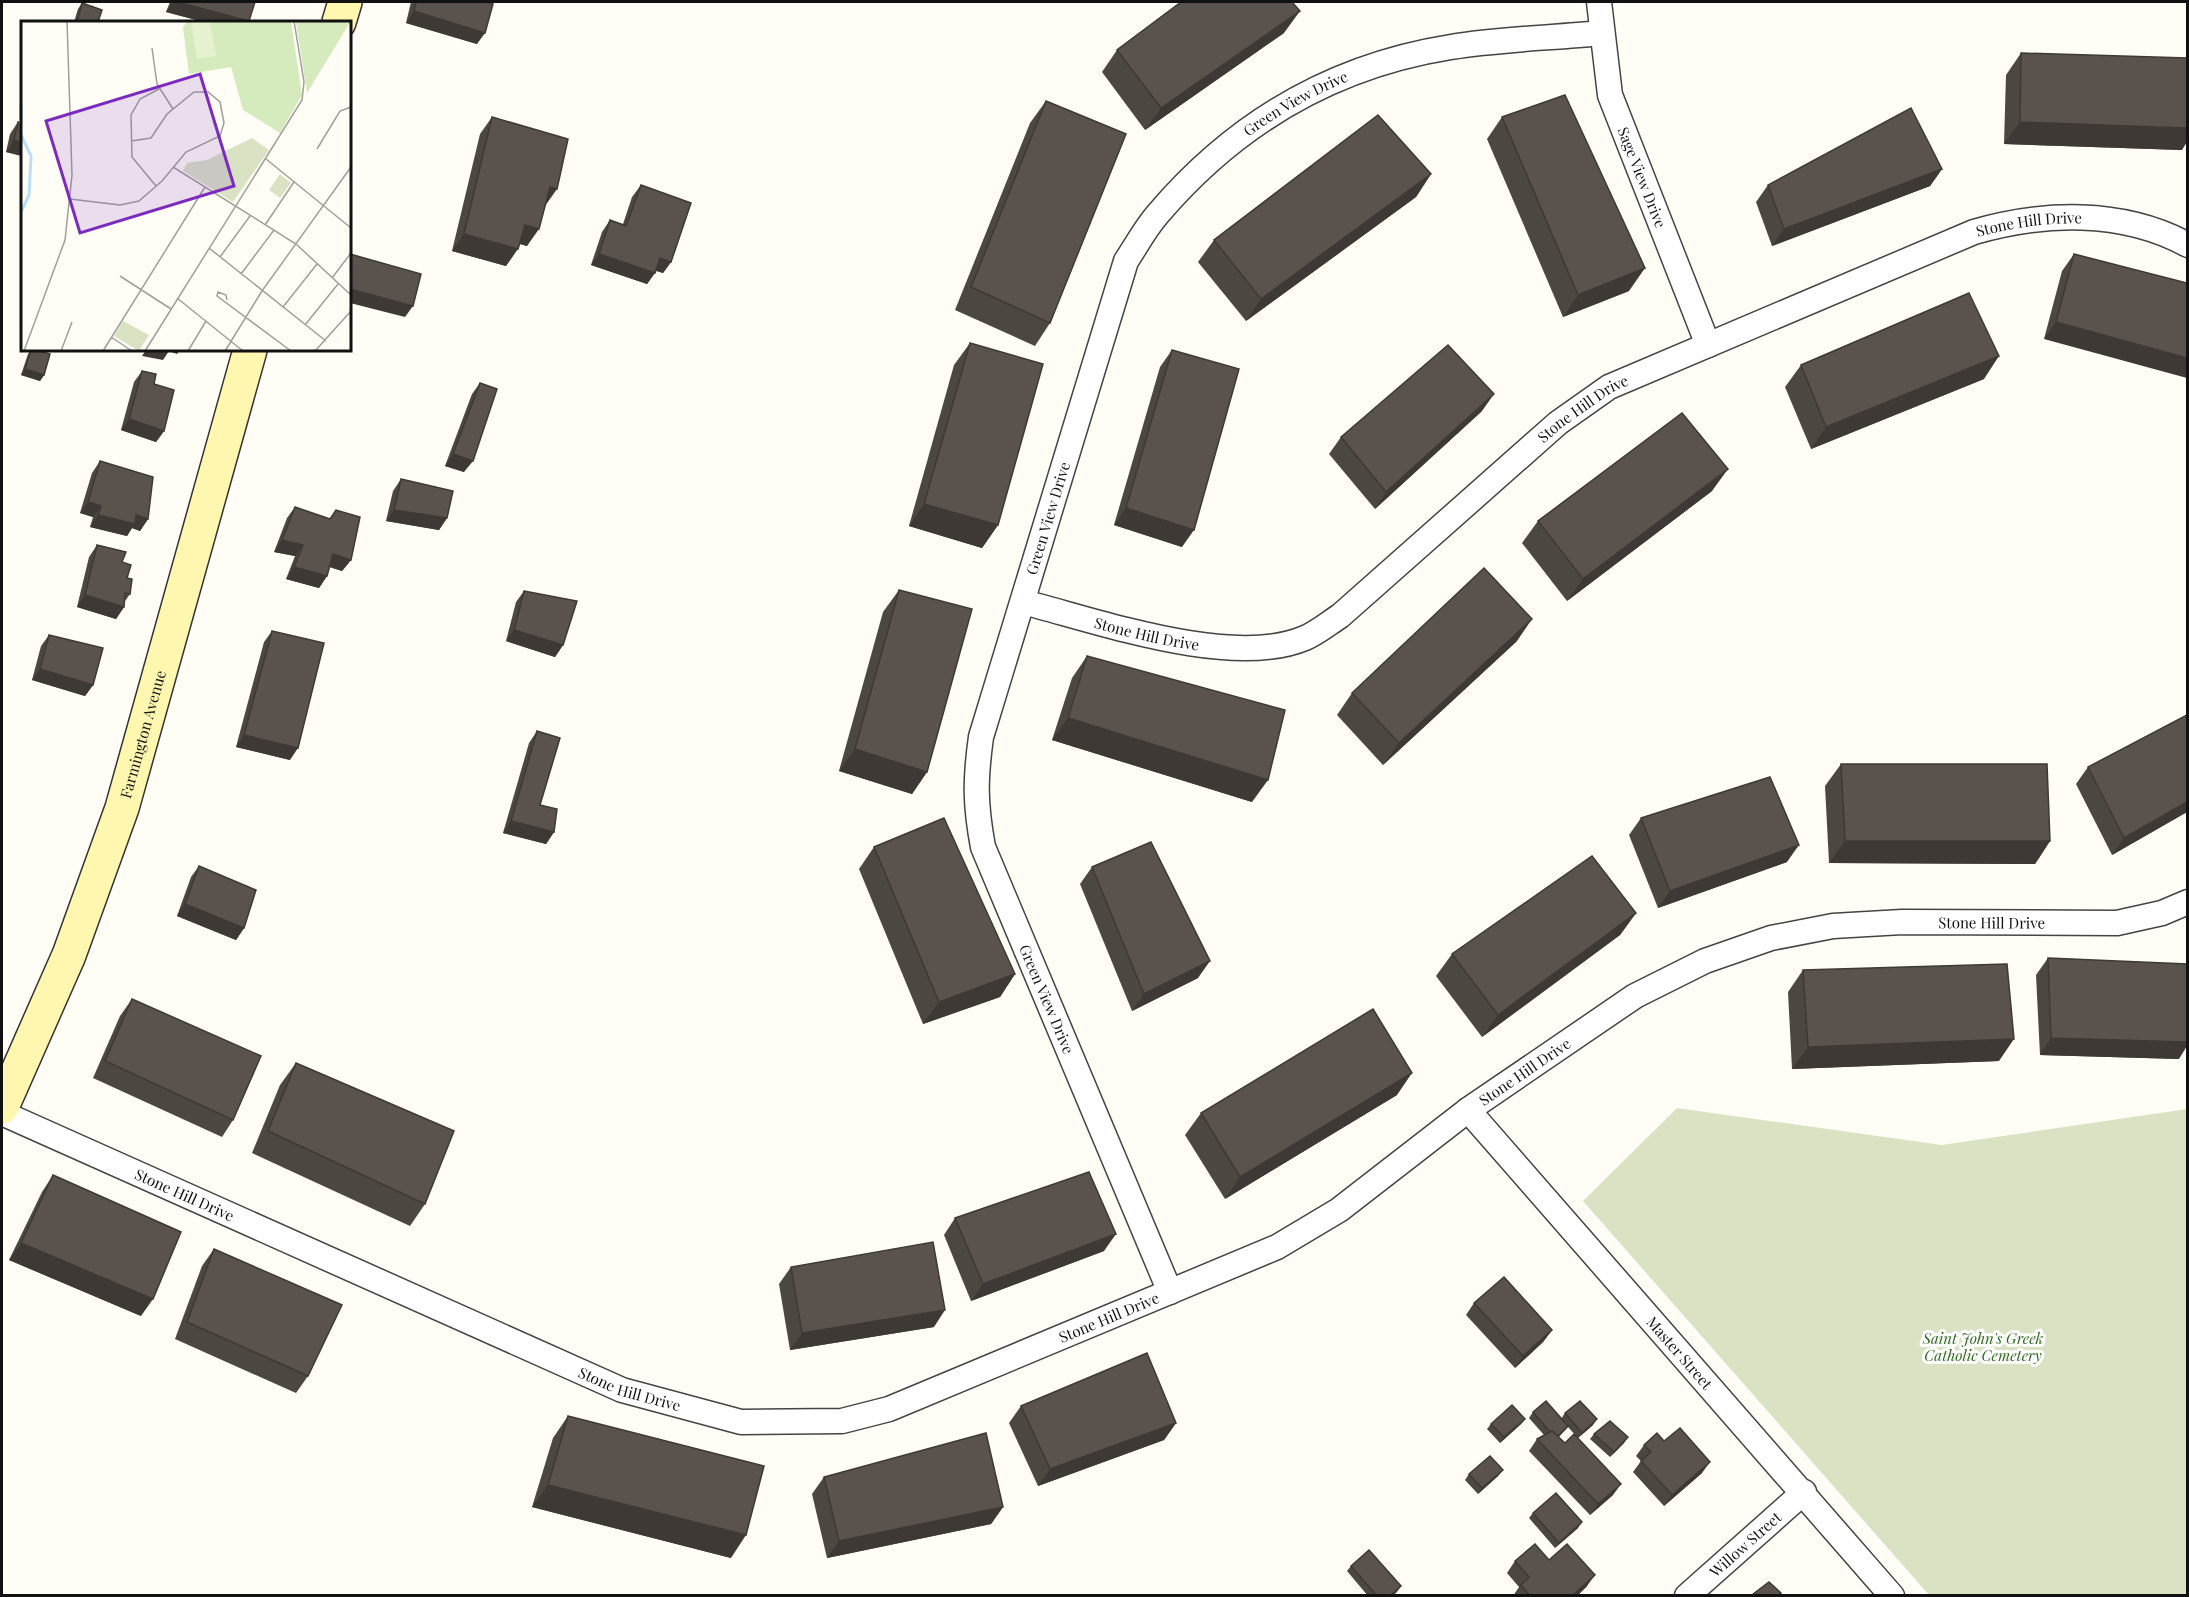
<svg xmlns="http://www.w3.org/2000/svg" width="2189" height="1597" font-family="'Playfair Display',serif">
  <rect width="100%" height="100%" fill="#fffdf5"/>
  <polygon fill="#d9e3c4" points="1677,1108 1942,1145 2187,1109 2187,1595 1929,1595 1583,1201"/>
  <g fill="none" stroke-linecap="round" stroke-linejoin="round">
    <g stroke="#444" stroke-width="27">
      <g id="street">
        <path id="s1" d="M1599 2 1610 95 1708 345"/>
        <path id="s2" d="M1023 602C1098 621 1232 669 1305 638 1317 633 1329 623 1340 616L1558 423 1609 387 1974 232C2043 212 2122 209 2188 245"/>
        <path id="s3" d="M1468 1110 1892 1596"/>
        <path id="s4" d="M2 1113 622 1390 741 1422 842 1421 889 1409 1277 1247 1339 1210 1468 1110 1635 996 1705 961 1771 938 1833 926 1902 922 2117 923 2162 913 2188 902"/>
        <path id="s5" d="M1170 1292 983 847C975 804 975 780 981 737L1126 261C1136 246 1145 229 1157 215 1235 123 1331 66 1451 47 1500 39 1551 38 1601 33"/>
        <path id="s6" d="M1687 1596 1804 1492"/>
      </g>
    </g>
    <g stroke="#333" stroke-width="36">
      <g id="secondary">
        <polyline points="339,22 345,2"/>
        <path id="s7" d="M2 1107 69 955 122 808 250 350"/>
      </g>
    </g>
    <use href="#street" stroke="#fff" stroke-width="24"/>
    <use href="#secondary" stroke="#fff6b0" stroke-width="33"/>
  </g>
  <g fill="#4d4742" fill-rule="evenodd">
    <polygon points="170,2 255,2 248,22 204,22 166,12"/>
    <polygon points="411,2 486,2 477,44 406,23"/>
    <polygon points="82,3 98,22 74,22 78,9"/>
    <polygon points="1284,33 1145,130 1102,72 1117,50"/>
    <polygon points="2021,53 2182,150 2004,144 2006,75"/>
    <polygon points="1046,101 1050,323 1035,346 955,310 1030,123"/>
    <polygon points="492,117 545,205 527,246 520,244 506,266 452,251 480,134"/>
    <polygon points="1502,117 1629,291 1563,317 1487,139"/>
    <polygon points="18,122 22,123 22,156 6,152 10,134"/>
    <polygon points="1942,169 1930,186 1772,246 1756,202 1768,185"/>
    <polygon points="1431,174 1416,197 1246,321 1198,262 1214,240"/>
    <polygon points="641,185 671,262 663,273 656,271 647,284 591,265 602,232 610,220 623,224 632,197"/>
    <polygon points="2074,254 2187,283 2044,339 2062,271"/>
    <polygon points="970,343 998,525 982,548 909,526 954,365"/>
    <polygon points="31,350 44,375 40,381 21,375 28,354"/>
    <polygon points="1172,350 1182,547 1114,525 1160,367"/>
    <polygon points="1801,365 1984,379 1811,449 1785,387"/>
    <polygon points="142,371 154,384 164,431 156,442 121,430 134,382"/>
    <polygon points="480,383 464,472 445,466 472,394"/>
    <polygon points="1482,411 1375,509 1329,454 1341,437"/>
    <polygon points="100,461 148,519 140,531 132,528 127,536 90,527 93,517 80,513 92,473"/>
    <polygon points="401,479 447,518 439,530 386,521 393,491"/>
    <polygon points="1712,491 1567,601 1522,543 1538,521"/>
    <polygon points="295,507 351,560 342,571 329,567 327,576 319,588 286,579 295,556 274,552 287,518"/>
    <polygon points="97,545 122,562 127,578 130,594 125,601 124,607 116,619 77,607 89,557"/>
    <polygon points="899,590 927,772 912,794 839,771 883,612"/>
    <polygon points="524,591 563,645 555,657 506,641 516,602"/>
    <polygon points="272,631 290,760 236,747 264,642"/>
    <polygon points="49,635 93,685 85,696 32,680 41,646"/>
    <polygon points="1517,641 1383,765 1337,715 1352,693"/>
    <polygon points="1087,656 1252,802 1052,740 1072,678"/>
    <polygon points="537,731 540,805 554,832 546,844 503,833 529,743"/>
    <polygon points="1841,764 2050,841 2035,864 1829,863 1825,786"/>
    <polygon points="2088,767 2187,812 2112,855 2076,784"/>
    <polygon points="1641,818 1787,862 1658,908 1629,835"/>
    <polygon points="874,847 1015,974 1000,997 923,1024 859,869"/>
    <polygon points="199,866 244,928 236,940 177,916 191,877"/>
    <polygon points="1092,867 1198,978 1132,1011 1080,884"/>
    <polygon points="1636,913 1620,935 1482,1037 1436,976 1452,954"/>
    <polygon points="2048,958 2179,1059 2040,1055 2036,975"/>
    <polygon points="1803,970 1999,1061 1792,1069 1788,992"/>
    <polygon points="132,999 233,1120 222,1137 93,1078 120,1016"/>
    <polygon points="296,1063 425,1204 410,1226 252,1153 280,1085"/>
    <polygon points="1397,1095 1225,1199 1185,1135 1201,1113"/>
    <polygon points="53,1175 141,1316 9,1260 42,1192"/>
    <polygon points="955,1218 1104,1251 971,1301 944,1235"/>
    <polygon points="214,1249 308,1376 296,1393 175,1339 202,1266"/>
    <polygon points="791,1267 934,1327 790,1350 779,1284"/>
    <polygon points="1474,1303 1552,1330 1543,1342 1515,1368 1466,1315"/>
    <polygon points="1021,1406 1176,1423 1164,1440 1038,1486 1009,1423"/>
    <path d="M1533 1412 1561 1419 1565 1413 1593 1425 1578 1438 1613 1495 1590 1515 1529 1451 1537 1439 1544 1435 1529 1418ZM1568 1427 1578 1438 1565 1443 1559 1437Z"/>
    <polygon points="568,1416 731,1558 532,1507 553,1438"/>
    <polygon points="1525,1419 1521,1424 1500,1443 1487,1429 1491,1424"/>
    <polygon points="1594,1434 1624,1443 1610,1457 1590,1439"/>
    <polygon points="1664,1441 1702,1473 1664,1506 1633,1472 1641,1461 1636,1456 1644,1445"/>
    <polygon points="1503,1470 1498,1476 1478,1494 1465,1480 1469,1474"/>
    <polygon points="824,1477 1003,1507 991,1524 827,1558 812,1494"/>
    <polygon points="1533,1513 1578,1528 1555,1548 1529,1518"/>
    <polygon points="1549,1560 1587,1586 1577,1596 1513,1596 1519,1587 1507,1573 1515,1561"/>
    <polygon points="1351,1566 1401,1586 1397,1592 1393,1596 1368,1596 1347,1571"/>
  </g>
  <g fill="#3f3936">
    <polygon points="173,2 177,2 249,21 248,22 204,22 166,12"/>
    <polygon points="414,11 485,33 477,44 406,23"/>
    <polygon points="1300,11 1284,33 1145,130 1161,108"/>
    <polygon points="2020,122 2187,128 2187,142 2182,150 2004,144"/>
    <polygon points="14,140 22,143 22,156 6,152"/>
    <polygon points="1942,169 1930,186 1772,246 1784,229"/>
    <polygon points="1431,174 1416,197 1246,321 1261,299"/>
    <polygon points="550,187 557,189 545,206"/>
    <polygon points="525,225 539,229 527,246 513,242"/>
    <polygon points="464,234 518,249 506,266 452,251"/>
    <polygon points="599,254 655,273 647,284 591,265"/>
    <polygon points="660,258 671,262 663,273 652,269"/>
    <polygon points="1645,268 1629,291 1563,317 1578,295"/>
    <polygon points="350,289 413,306 405,317 350,303"/>
    <polygon points="2056,322 2187,358 2187,378 2044,339"/>
    <polygon points="146,350 180,350 177,354 169,351 163,360 142,356"/>
    <polygon points="1999,356 1984,379 1811,449 1826,427"/>
    <polygon points="25,369 44,375 40,381 21,375"/>
    <polygon points="1494,394 1482,411 1375,509 1386,492"/>
    <polygon points="129,419 164,431 156,442 121,430"/>
    <polygon points="453,454 473,461 464,472 445,466"/>
    <polygon points="1728,469 1712,491 1567,601 1583,579"/>
    <polygon points="88,502 101,506 93,517 80,513"/>
    <polygon points="924,504 998,525 982,548 909,526"/>
    <polygon points="1126,508 1194,530 1182,547 1114,525"/>
    <polygon points="394,510 447,518 439,530 386,521"/>
    <polygon points="98,515 136,515 148,519 140,531 132,528 127,536 90,527"/>
    <polygon points="282,540 303,545 295,556 274,552"/>
    <polygon points="333,554 351,560 342,571 325,565"/>
    <polygon points="294,567 327,576 319,588 286,579"/>
    <polygon points="85,595 124,607 116,619 77,607"/>
    <polygon points="1532,619 1517,641 1383,765 1399,743"/>
    <polygon points="514,630 563,645 555,657 506,641"/>
    <polygon points="40,669 93,685 85,696 32,680"/>
    <polygon points="1068,718 1268,780 1252,802 1052,740"/>
    <polygon points="244,735 298,748 290,760 236,747"/>
    <polygon points="855,749 927,772 912,794 839,771"/>
    <polygon points="2187,802 2187,812 2112,855 2124,838"/>
    <polygon points="511,821 554,832 546,844 503,833"/>
    <polygon points="1845,841 2050,841 2035,864 1829,863"/>
    <polygon points="1799,845 1787,862 1658,908 1670,891"/>
    <polygon points="185,904 244,928 236,940 177,916"/>
    <polygon points="1636,913 1620,935 1482,1037 1498,1015"/>
    <polygon points="1210,961 1198,978 1132,1011 1144,994"/>
    <polygon points="1015,974 1000,997 923,1024 939,1002"/>
    <polygon points="2051,1038 2187,1042 2187,1046 2179,1059 2040,1055"/>
    <polygon points="2014,1039 1999,1061 1792,1069 1808,1047"/>
    <polygon points="1412,1073 1397,1095 1225,1199 1240,1177"/>
    <polygon points="1116,1234 1104,1251 971,1301 983,1284"/>
    <polygon points="21,1243 153,1299 141,1316 9,1260"/>
    <polygon points="945,1310 934,1327 790,1350 802,1333"/>
    <polygon points="1552,1330 1543,1342 1515,1368 1523,1356"/>
    <polygon points="1525,1419 1521,1424 1500,1443 1504,1437"/>
    <polygon points="1597,1419 1593,1425 1578,1438 1582,1433"/>
    <polygon points="1176,1423 1164,1440 1038,1486 1050,1469"/>
    <polygon points="1628,1437 1624,1443 1610,1457 1614,1452"/>
    <polygon points="1710,1462 1702,1473 1664,1506 1672,1495"/>
    <polygon points="1503,1470 1498,1476 1478,1494 1482,1488"/>
    <polygon points="1621,1484 1613,1495 1590,1515 1598,1504"/>
    <polygon points="548,1485 746,1535 731,1558 532,1507"/>
    <polygon points="1003,1507 991,1524 827,1558 839,1541"/>
    <polygon points="1582,1522 1578,1528 1555,1548 1559,1543"/>
    <polygon points="1595,1575 1587,1586 1577,1596 1572,1596"/>
  </g>
  <g fill="#5a524d" stroke="#3f3936" stroke-width="1.5">
    <polygon points="177,2 255,2 249,21"/>
    <polygon points="416,2 486,2 493,4 485,33 414,11"/>
    <polygon points="1181,2 1292,2 1300,11 1161,108 1117,50"/>
    <polygon points="82,3 102,10 98,22 77,22"/>
    <polygon points="2021,53 2187,58 2187,128 2020,122"/>
    <polygon points="1565,95 1645,268 1578,295 1502,117"/>
    <polygon points="1046,101 1126,134 1050,323 971,287"/>
    <polygon points="1911,108 1942,169 1784,229 1768,185"/>
    <polygon points="1378,115 1431,174 1261,299 1214,240"/>
    <polygon points="492,117 568,139 557,189 550,187 539,229 525,225 518,249 464,234"/>
    <polygon points="18,122 22,123 22,143 14,140"/>
    <polygon points="641,185 691,203 671,262 660,258 655,273 599,254 610,220 626,226"/>
    <polygon points="350,254 421,274 413,306 350,289"/>
    <polygon points="2074,254 2187,283 2187,358 2056,322"/>
    <polygon points="1969,293 1999,356 1826,427 1801,365"/>
    <polygon points="970,343 1043,364 998,525 924,504"/>
    <polygon points="1448,345 1494,394 1386,492 1341,437"/>
    <polygon points="31,350 36,350 50,354 44,375 25,369"/>
    <polygon points="1172,350 1239,369 1194,530 1126,508"/>
    <polygon points="142,371 156,374 154,384 174,390 164,431 129,419"/>
    <polygon points="480,383 497,389 473,461 453,454"/>
    <polygon points="1682,413 1728,469 1583,579 1538,521"/>
    <polygon points="100,461 153,477 148,519 136,515 135,524 98,515 101,506 88,502"/>
    <polygon points="401,479 453,491 447,518 394,510"/>
    <polygon points="295,507 330,519 336,510 360,517 351,560 333,554 327,576 294,567 303,545 282,540"/>
    <polygon points="97,545 126,552 122,562 131,565 127,578 132,579 130,594 125,593 124,607 85,595"/>
    <polygon points="1484,568 1532,619 1399,743 1352,693"/>
    <polygon points="899,590 972,609 927,772 855,749"/>
    <polygon points="524,591 577,601 563,645 514,630"/>
    <polygon points="272,631 324,643 298,748 244,735"/>
    <polygon points="49,635 103,648 93,685 40,669"/>
    <polygon points="1087,656 1285,710 1268,780 1068,718"/>
    <polygon points="2187,715 2187,802 2124,838 2088,767"/>
    <polygon points="537,731 560,738 540,805 557,809 554,832 511,821"/>
    <polygon points="1841,764 2047,764 2050,841 1845,841"/>
    <polygon points="1770,777 1799,845 1670,891 1641,818"/>
    <polygon points="944,818 1015,974 939,1002 874,847"/>
    <polygon points="1151,842 1210,961 1144,994 1092,867"/>
    <polygon points="1592,856 1636,913 1498,1015 1452,954"/>
    <polygon points="199,866 256,890 244,928 185,904"/>
    <polygon points="2048,958 2187,964 2187,1042 2051,1038"/>
    <polygon points="2007,964 2014,1039 1808,1047 1803,970"/>
    <polygon points="132,999 261,1056 233,1120 105,1061"/>
    <polygon points="1373,1009 1412,1073 1240,1177 1201,1113"/>
    <polygon points="296,1063 454,1131 425,1204 268,1131"/>
    <polygon points="1089,1172 1116,1234 983,1284 955,1218"/>
    <polygon points="53,1175 181,1232 153,1299 21,1243"/>
    <polygon points="933,1242 945,1310 802,1333 791,1267"/>
    <polygon points="214,1249 342,1305 308,1376 187,1322"/>
    <polygon points="1504,1277 1552,1330 1523,1356 1474,1303"/>
    <polygon points="1147,1353 1176,1423 1050,1469 1021,1406"/>
    <polygon points="1546,1401 1568,1426 1558,1436 1552,1431 1550,1432 1533,1412"/>
    <polygon points="1580,1401 1597,1419 1582,1433 1565,1413"/>
    <polygon points="1512,1405 1525,1419 1504,1437 1491,1424"/>
    <polygon points="568,1416 764,1466 746,1535 548,1485"/>
    <polygon points="1610,1421 1628,1437 1614,1452 1594,1434"/>
    <polygon points="1680,1428 1710,1462 1672,1495 1641,1461 1651,1452 1644,1445 1657,1433 1664,1441"/>
    <polygon points="1552,1431 1565,1443 1574,1434 1621,1484 1598,1504 1537,1439"/>
    <polygon points="986,1433 1003,1507 839,1541 824,1477"/>
    <polygon points="1490,1456 1503,1470 1482,1488 1469,1474"/>
    <polygon points="1556,1493 1582,1522 1559,1543 1533,1513"/>
    <polygon points="1535,1544 1549,1560 1567,1544 1595,1575 1572,1596 1530,1596 1521,1585 1529,1577 1515,1561"/>
    <polygon points="1369,1550 1401,1586 1390,1596 1377,1596 1351,1566"/>
    <polygon points="1769,1582 1781,1593 1778,1596 1753,1596 1753,1594"/>
  </g>
  <g text-anchor="middle" dominant-baseline="central" stroke-width="6" stroke-linejoin="round" paint-order="stroke">
    <g font-size="15" fill="#111" stroke="#fff">
      <text stroke="none"><textPath href="#s5" startOffset="1326">Green View Drive</textPath></text>
      <text stroke="none"><textPath href="#s1" startOffset="182">Sage View Drive</textPath></text>
      <text stroke="none"><textPath href="#s2" startOffset="1136">Stone Hill Drive</textPath></text>
      <text stroke="none"><textPath href="#s2" startOffset="650">Stone Hill Drive</textPath></text>
      <text stroke="none"><textPath href="#s5" startOffset="822">Green View Drive</textPath></text>
      <text stroke="none"><textPath href="#s2" startOffset="128">Stone Hill Drive</textPath></text>
      <text stroke="none"><textPath href="#s7" startOffset="399">Farmington Avenue</textPath></text>
      <text stroke="none"><textPath href="#s4" startOffset="2180">Stone Hill Drive</textPath></text>
      <text transform="translate(1047 999) rotate(67)">Green View Drive</text>
      <text stroke="none"><textPath href="#s4" startOffset="1676">Stone Hill Drive</textPath></text>
      <text stroke="none"><textPath href="#s4" startOffset="200">Stone Hill Drive</textPath></text>
      <text stroke="none"><textPath href="#s4" startOffset="1190">Stone Hill Drive</textPath></text>
      <text stroke="none"><textPath href="#s3" startOffset="322">Master Street</textPath></text>
      <text stroke="none"><textPath href="#s4" startOffset="686">Stone Hill Drive</textPath></text>
      <text stroke="none"><textPath href="#s6" startOffset="78">Willow Street</textPath></text>
    </g>
    <g font-size="15" font-style="italic" fill="#2f6b1f" stroke="#fff">
      <text x="1983" y="1338">Saint John's Greek<tspan x="1983" dy="17">Catholic Cemetery</tspan></text>
    </g>
  </g>
  <g transform="translate(21 21)">
    <rect width="330" height="330" fill="#fffdf5"/>
    <path d="M166 0H270L281 74 259 112 222 89 210 46 168 53 162 7ZM330 0 325 8 286 72 275 1Z" fill="#d5ebbd"/>
    <path d="M231 117 248 129 212 181 162 150 166 142 186 139ZM259 153 270 162 259 177 248 169ZM102 300 128 314 118 330 93 315Z" fill="#d9e3c4"/>
    <path d="M189 0 195 35 176 38 170 1Z" fill="#e6f2cf"/>
    <path fill="none" stroke="#b9e0f7" stroke-width="3" d="M0 83V103M0 114 10 135 8 174 0 191"/>
    <path fill="none" stroke="#a09f9a" stroke-width="1.5" d="M131 27 136 63 152 88M296 128 319 90 330 86M245 138 330 207M152 146 275 223 330 274M135 165 111 136 110 94 119 78 138 68M49 178 99 184 118 180 141 160 165 131 199 115 203 102 199 81 187 71H173L146 93 130 117 110 120M244 204 273 161M188 227 305 320M199 236 229 195M220 253 253 209M99 255 150 288M311 257 330 232M156 277 222 330M206 279 205 274 197 271 196 275 270 330M262 286 296 243M284 304 317 263M90 316 111 330M3 330 44 219 51 154 46 0M40 330 51 301M82 330 184 166M124 330 281 79 283 61 273 0M167 330 185 300M204 330 241 270 330 146M294 330 330 290"/>
    <path fill="#7b2cbf" fill-opacity="0.15" stroke="#7b2cbf" stroke-width="3" d="M179 53 213 165 59 212 25 100Z"/>
    <rect width="330" height="330" fill="none" stroke="#111" stroke-width="3"/>
  </g>
  <rect width="2189" height="1597" fill="none" stroke="#111111" stroke-width="6"/>
</svg>
